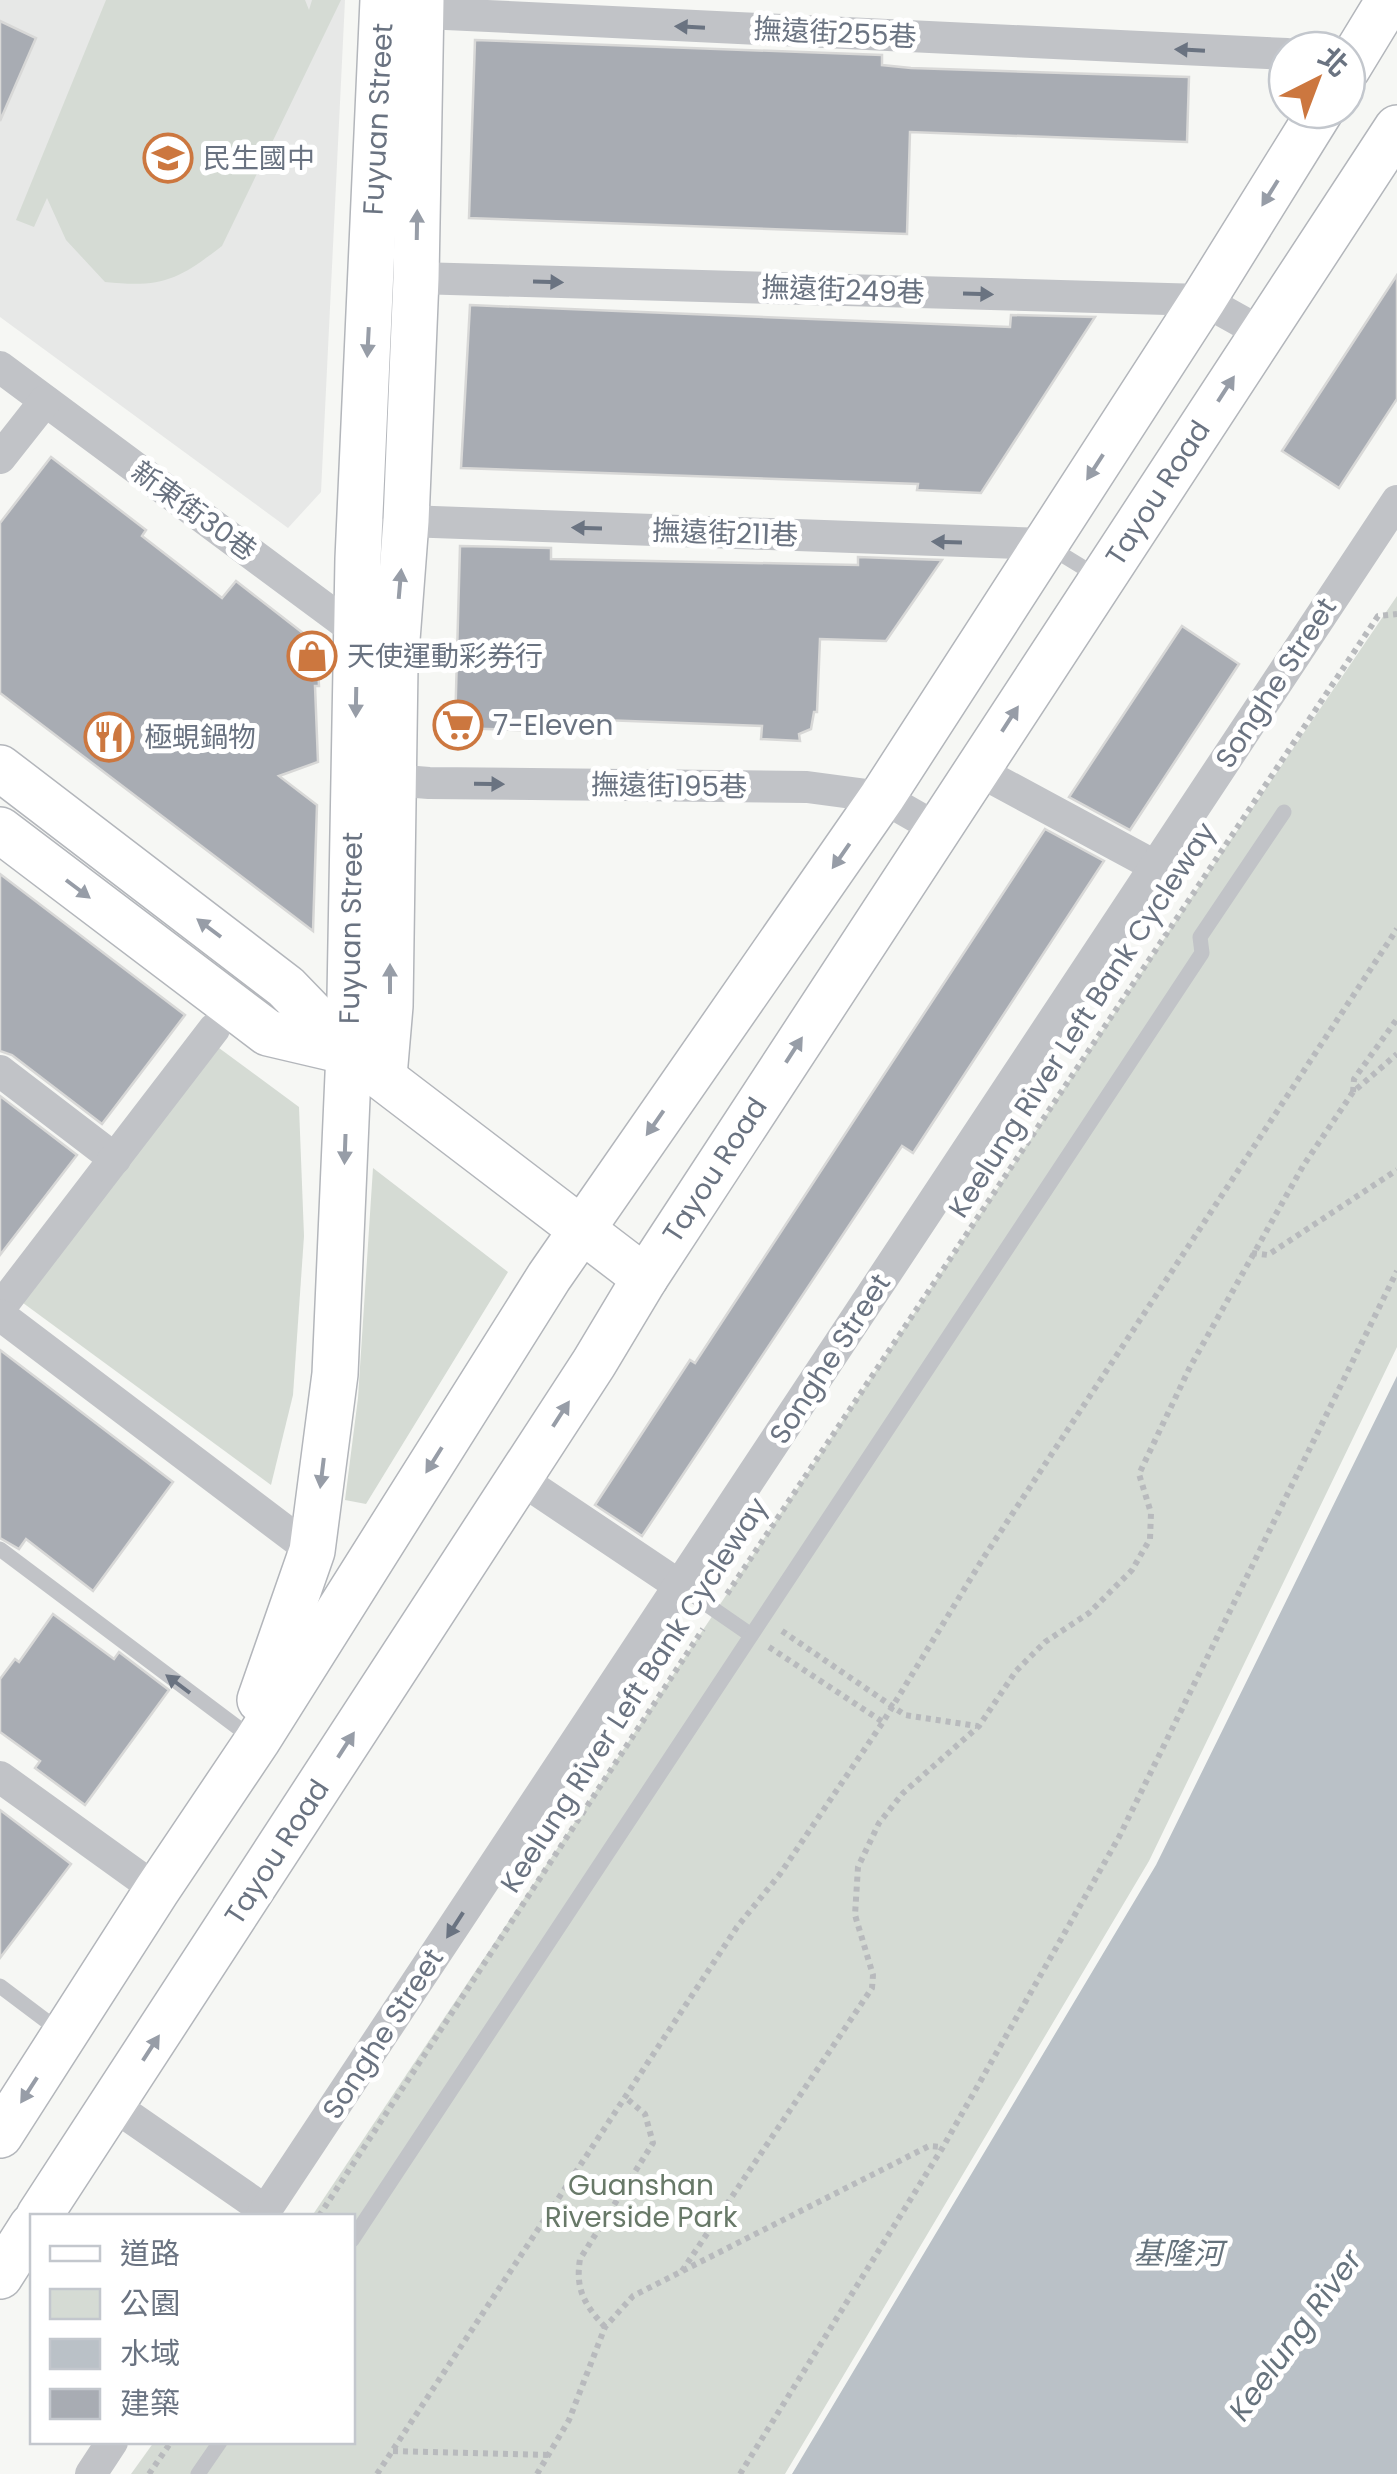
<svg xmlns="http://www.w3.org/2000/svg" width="1397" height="2474" font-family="Poppins,'Noto Sans TC',sans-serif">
  <rect width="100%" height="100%" fill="#f6f7f4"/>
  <polygon fill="#e7e8e7" points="0,0 345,0 321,492 288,528 0,317"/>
  <g fill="#d5dbd4">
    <path d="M106 0H305L309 10 312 0H341L222 246C178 280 162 288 105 282L66 240 47 198 34 227 16 220Z"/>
    <polygon points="1397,596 1397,1347 1149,1861 785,2474 131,2474 154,2442 352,2442 352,2216 312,2216 1196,891"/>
    <polygon points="219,1048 299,1107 304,1236 293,1395 271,1485 19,1300"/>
    <polygon points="373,1168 508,1272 366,1504 345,1500 358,1398"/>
  </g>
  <polygon fill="#bac1c7" points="1397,1376 1397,2474 792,2474 1156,1865"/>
  <g fill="#a8acb3" stroke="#d8d8d7" stroke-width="2.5">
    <polygon points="0,21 36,38 0,121"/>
    <polygon points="475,40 882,55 882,65 911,68 1189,77 1187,142 910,132 907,234 469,218"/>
    <polygon points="1397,275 1397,399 1339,488 1282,451"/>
    <polygon points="470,305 1010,327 1011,315 1095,317 981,493 917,490 918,484 461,468"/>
    <polygon points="51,457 146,530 142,536 222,598 236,581 317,644 319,686 315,686 318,762 279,776 317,805 313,931 0,693 0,523"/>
    <polygon points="460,546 551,548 551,559 858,565 858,557 942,560 886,641 820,639 817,712 814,712 811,729 799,734 800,741 761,739 762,726 603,720 603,733 455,728"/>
    <polygon points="1182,626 1239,664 1130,830 1069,797"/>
    <polygon points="1045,829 1104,861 913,1153 902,1146 642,1536 595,1505 690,1360 695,1363"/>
    <polygon points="0,874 185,1015 102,1124 12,1055 0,1051"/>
    <polygon points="0,1096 77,1155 0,1255"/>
    <polygon points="0,1350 173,1482 93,1591 26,1539 19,1549 0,1538"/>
    <polygon points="53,1614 114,1659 119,1652 169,1690 85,1805 35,1768 40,1761 0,1732 0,1679 15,1659 19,1662"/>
    <polygon points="0,1810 71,1864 0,1958"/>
  </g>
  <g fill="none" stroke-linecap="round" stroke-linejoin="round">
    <g stroke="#b3b6bb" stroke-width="48">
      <g id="secondary">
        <polyline points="1347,69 1389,0"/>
        <polyline points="0,768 286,987 349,1052 645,1278"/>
        <polyline points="0,830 268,1033 349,1052"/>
        <polyline points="384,1076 390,1006 395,666 406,521 416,278 421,0"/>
        <polyline points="260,1700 312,1551 335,1374 349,1052 358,559 383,0"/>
        <polyline points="0,2135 157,1890 257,1741 549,1277 882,797 1203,300 1321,110"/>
        <polyline points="39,2216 594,1363 645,1278 1397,128"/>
        <polyline points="0,2276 32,2226"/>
      </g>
    </g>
    <g stroke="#b8babd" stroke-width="6" stroke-dasharray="5 5" stroke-linecap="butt">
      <polyline points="1353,1092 1354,1079 1397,1019"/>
      <polyline points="1252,1253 1268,1255 1397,1170"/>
      <polyline points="727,1594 1378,616 1397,614"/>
      <polyline points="782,1631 905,1715 977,1726"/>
      <polyline points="769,1647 883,1722"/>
      <polyline points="319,2216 703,1629"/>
      <polyline points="682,2271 872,1988 873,1975 855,1915 858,1867 879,1823 903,1793 979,1726 1016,1671 1045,1642 1089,1613 1132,1570 1150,1539 1151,1513 1139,1474 1190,1367 1303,1166 1353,1092 1397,1054"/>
      <path d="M605 2327C585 2305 575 2290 580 2259L653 2143 645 2114 625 2097"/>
      <polyline points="393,2451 548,2455"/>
      <polyline points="149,2474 171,2442"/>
      <polyline points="377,2474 737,1927 780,1874 883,1722 982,1560 1397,929"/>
      <polyline points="537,2474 569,2420 605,2327 633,2296 929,2146 943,2147"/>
      <polyline points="740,2474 943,2147 1119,1837 1397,1271"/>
    </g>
    <g stroke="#c1c3c7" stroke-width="15">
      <polyline points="1048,546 1097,576"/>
      <polyline points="0,1549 253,1739"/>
      <polyline points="680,1586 751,1635"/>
      <polyline points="0,1986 61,2032"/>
      <polyline points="352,2240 1202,953 1200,937 1284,812"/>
      <polyline points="198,2474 220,2442"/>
    </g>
    <g stroke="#c1c3c7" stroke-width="32">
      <polyline points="403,12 1287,54"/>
      <polyline points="416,278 1203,300 1262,333"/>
      <polyline points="0,367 357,632 373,633"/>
      <polyline points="0,458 45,401"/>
      <polyline points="358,559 406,521 1044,544"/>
      <polyline points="977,770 1155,866"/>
      <polyline points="391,780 429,783 807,787 882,797 938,829"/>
      <polyline points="0,1071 115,1159"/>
      <polyline points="0,1308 214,1029"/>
      <polyline points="0,1315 312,1551"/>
      <polyline points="519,1478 680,1586"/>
      <polyline points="0,1777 157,1890"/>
      <polyline points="113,2105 266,2211"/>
      <polyline points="262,2216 1397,501"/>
      <polyline points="91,2474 112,2442"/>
    </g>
    <use href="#secondary" stroke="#fff" stroke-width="45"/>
  </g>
  <defs><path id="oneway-solid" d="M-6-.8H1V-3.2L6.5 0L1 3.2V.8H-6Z" transform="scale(2.5)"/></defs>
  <g fill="#6a7381">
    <use href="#oneway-solid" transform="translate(690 27) rotate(-177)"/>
    <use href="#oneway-solid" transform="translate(1190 50) rotate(-177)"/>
    <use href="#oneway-solid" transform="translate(548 282) rotate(2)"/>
    <use href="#oneway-solid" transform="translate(978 294) rotate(2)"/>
    <use href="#oneway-solid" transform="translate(587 528) rotate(-178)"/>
    <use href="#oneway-solid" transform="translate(947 542) rotate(-178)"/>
    <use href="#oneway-solid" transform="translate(489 784) rotate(1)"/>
    <use href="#oneway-solid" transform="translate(178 1684) rotate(-143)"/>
    <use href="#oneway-solid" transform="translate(455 1925) rotate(123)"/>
  </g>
  <g fill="#979da7">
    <use href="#oneway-solid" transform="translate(1270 193) rotate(122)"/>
    <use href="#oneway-solid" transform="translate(417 225) rotate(-89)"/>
    <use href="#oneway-solid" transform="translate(368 342) rotate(93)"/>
    <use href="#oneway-solid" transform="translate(1226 389) rotate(-57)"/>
    <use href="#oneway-solid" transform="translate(1095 467) rotate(123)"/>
    <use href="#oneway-solid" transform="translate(400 584) rotate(-85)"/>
    <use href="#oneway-solid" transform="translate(356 702) rotate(91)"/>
    <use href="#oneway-solid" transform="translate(1010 719) rotate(-57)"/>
    <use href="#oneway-solid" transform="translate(841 856) rotate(125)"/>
    <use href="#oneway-solid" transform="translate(78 889) rotate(37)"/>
    <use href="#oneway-solid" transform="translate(209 928) rotate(-143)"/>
    <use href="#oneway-solid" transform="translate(390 979) rotate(-90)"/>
    <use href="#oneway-solid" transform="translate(794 1050) rotate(-57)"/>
    <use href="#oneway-solid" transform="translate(655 1123) rotate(125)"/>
    <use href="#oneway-solid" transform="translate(345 1149) rotate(92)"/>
    <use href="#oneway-solid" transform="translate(561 1414) rotate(-57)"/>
    <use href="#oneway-solid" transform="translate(434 1460) rotate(122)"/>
    <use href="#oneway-solid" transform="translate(322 1473) rotate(97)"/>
    <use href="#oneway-solid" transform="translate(346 1745) rotate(-57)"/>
    <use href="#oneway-solid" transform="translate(151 2048) rotate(-57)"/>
    <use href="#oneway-solid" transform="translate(29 2090) rotate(123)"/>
  </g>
  <defs>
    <g id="school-ring" transform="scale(2.5)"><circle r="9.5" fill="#fff" stroke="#cc773f" stroke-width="1.5"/><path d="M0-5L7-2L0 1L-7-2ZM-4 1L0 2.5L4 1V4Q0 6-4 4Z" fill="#cc773f"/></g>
    <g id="shop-ring" transform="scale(2.5)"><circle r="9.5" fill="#fff" stroke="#cc773f" stroke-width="1.5"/><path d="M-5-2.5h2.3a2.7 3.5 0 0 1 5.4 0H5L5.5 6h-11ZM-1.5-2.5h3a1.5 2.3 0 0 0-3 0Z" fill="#cc773f"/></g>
    <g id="supermarket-ring" transform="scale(2.5)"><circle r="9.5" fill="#fff" stroke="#cc773f" stroke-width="1.5"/><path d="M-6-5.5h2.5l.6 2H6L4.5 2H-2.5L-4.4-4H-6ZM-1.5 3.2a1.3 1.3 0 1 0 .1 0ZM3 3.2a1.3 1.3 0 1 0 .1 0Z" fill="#cc773f"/></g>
    <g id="restaurant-ring" transform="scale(2.5)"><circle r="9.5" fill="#fff" stroke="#cc773f" stroke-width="1.5"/><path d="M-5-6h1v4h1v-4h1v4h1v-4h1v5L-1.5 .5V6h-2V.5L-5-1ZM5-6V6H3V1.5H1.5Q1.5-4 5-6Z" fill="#cc773f"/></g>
  </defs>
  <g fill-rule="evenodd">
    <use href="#school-ring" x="168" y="158"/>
    <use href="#shop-ring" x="312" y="656"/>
    <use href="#supermarket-ring" x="458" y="725"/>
    <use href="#restaurant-ring" x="109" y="737"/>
  </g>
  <g text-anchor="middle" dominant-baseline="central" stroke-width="10" stroke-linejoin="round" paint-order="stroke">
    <g font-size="28" fill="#6a7381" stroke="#fff">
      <text transform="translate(835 33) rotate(3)">撫遠街255巷</text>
      <text transform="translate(378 119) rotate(-87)">Fuyuan Street</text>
      <text transform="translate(843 290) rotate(2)">撫遠街249巷</text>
      <text transform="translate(1158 493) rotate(-57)">Tayou Road</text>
      <text transform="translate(194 511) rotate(36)">新東街30巷</text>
      <text transform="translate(725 533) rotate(2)">撫遠街211巷</text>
      <text transform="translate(1276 683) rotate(-57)">Songhe Street</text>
      <text transform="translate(669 786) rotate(1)">撫遠街195巷</text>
      <text transform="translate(351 928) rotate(-89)">Fuyuan Street</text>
      <text transform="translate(1082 1020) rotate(-57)">Keelung River Left Bank Cycleway</text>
      <text transform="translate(715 1170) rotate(-57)">Tayou Road</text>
      <text transform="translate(830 1359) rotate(-57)">Songhe Street</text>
      <text transform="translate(634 1695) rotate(-57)">Keelung River Left Bank Cycleway</text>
      <text transform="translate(277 1852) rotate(-57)">Tayou Road</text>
      <text transform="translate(383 2034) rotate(-57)">Songhe Street</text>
    </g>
    <g font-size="28" fill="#6a7381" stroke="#fff" text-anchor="start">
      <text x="203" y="158">民生國中</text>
      <text x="347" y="656">天使運動彩券行</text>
      <text x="493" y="725">7-Eleven</text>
      <text x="144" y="737">極蜆鍋物</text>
    </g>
    <g font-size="28" fill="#687968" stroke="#fff">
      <text x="641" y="2185">Guanshan<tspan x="641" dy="32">Riverside Park</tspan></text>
    </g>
    <g font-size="30" font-style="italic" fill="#66737d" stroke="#fff">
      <text x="1178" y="2253">基隆河</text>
      <text transform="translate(1295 2335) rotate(-54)">Keelung River</text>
    </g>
  </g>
  <rect x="30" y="2214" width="325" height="230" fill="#ffffff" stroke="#c3c7cd" stroke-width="2.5"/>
  <rect x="50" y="2246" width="50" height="15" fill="#ffffff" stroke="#c3c7cd" stroke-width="2.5"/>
  <text x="120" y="2264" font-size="30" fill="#6a7381">道路</text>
  <rect x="50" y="2289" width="50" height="30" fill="#d5dbd4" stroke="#c3c7cd" stroke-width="2.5"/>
  <text x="120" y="2314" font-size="30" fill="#6a7381">公園</text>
  <rect x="50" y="2339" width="50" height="30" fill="#bac1c7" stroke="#c3c7cd" stroke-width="2.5"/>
  <text x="120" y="2364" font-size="30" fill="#6a7381">水域</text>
  <rect x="50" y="2389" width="50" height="30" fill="#a8acb3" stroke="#c3c7cd" stroke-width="2.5"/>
  <text x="120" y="2414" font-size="30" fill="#6a7381">建築</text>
  <g transform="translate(1317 80) rotate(42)"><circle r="48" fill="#ffffff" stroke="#c3c7cd" stroke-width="2.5"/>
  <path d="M0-8L18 38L0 25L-18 38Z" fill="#cc773f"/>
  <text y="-15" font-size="28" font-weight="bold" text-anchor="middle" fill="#6a7381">北</text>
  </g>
</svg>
